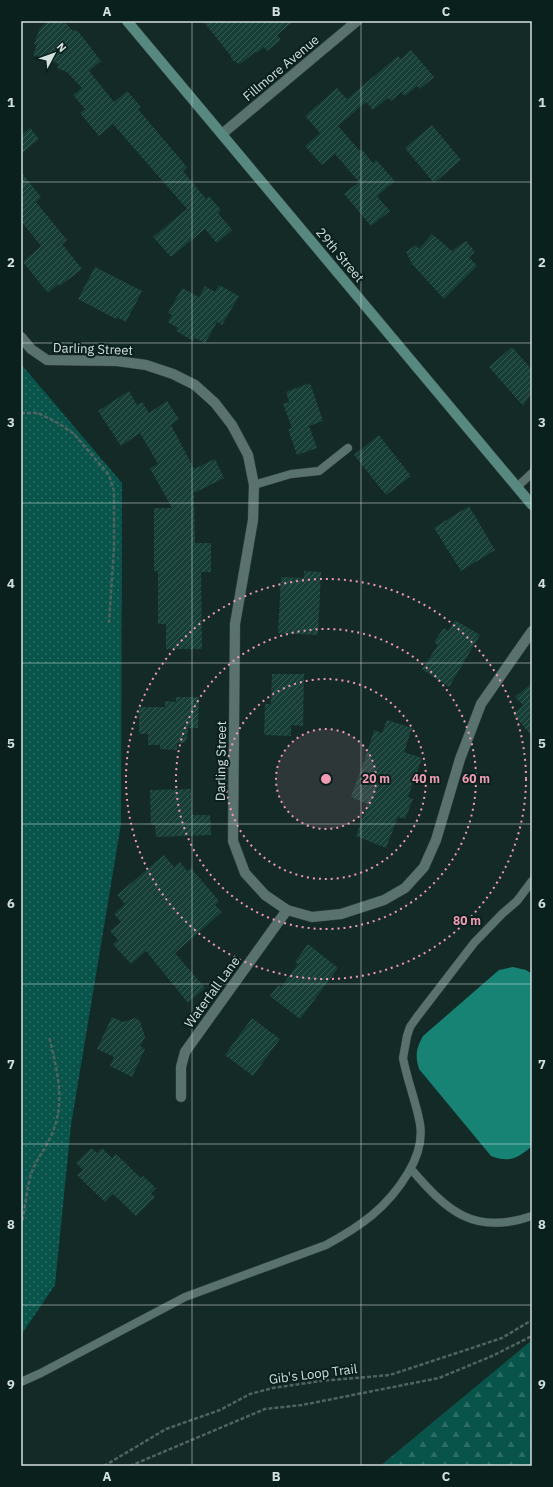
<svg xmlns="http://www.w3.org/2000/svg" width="553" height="1487" font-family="'IBM Plex Sans',sans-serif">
  <defs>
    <pattern id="grass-dots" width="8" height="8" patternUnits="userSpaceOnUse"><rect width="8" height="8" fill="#08544a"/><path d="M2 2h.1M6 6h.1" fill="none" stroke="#2b6c64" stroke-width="1.8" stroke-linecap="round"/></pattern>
    <pattern id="forest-firs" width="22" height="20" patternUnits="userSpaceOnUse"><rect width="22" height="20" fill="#08544a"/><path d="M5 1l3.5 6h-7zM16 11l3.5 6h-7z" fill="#2b6c64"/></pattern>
    <pattern id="building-hatch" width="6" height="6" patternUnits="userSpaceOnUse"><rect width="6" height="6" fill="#173f38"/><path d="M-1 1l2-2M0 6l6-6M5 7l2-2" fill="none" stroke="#385a54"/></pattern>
  </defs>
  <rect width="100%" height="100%" fill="#142a26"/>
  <polygon fill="url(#grass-dots)" points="21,364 122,483 121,824 71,1125 55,1285 21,1335"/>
  <polygon fill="url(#forest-firs)" points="532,1340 532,1466 380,1466"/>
  <path fill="#178375" d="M513 967 526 970 532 974V1146C518 1158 510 1163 491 1156L419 1069C415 1055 416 1049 423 1036L499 970Z"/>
  <g fill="url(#building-hatch)">
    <polygon points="48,21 64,21 73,31 75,29 77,32 78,31 101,61 89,71 114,102 127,91 141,107 138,109 187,167 183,171 206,199 209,196 221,210 218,213 232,230 217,243 205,229 171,257 153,237 187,209 113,124 99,136 80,113 85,109 73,95 82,88 67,72 57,68 59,64 33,55 37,45 34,44 40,28"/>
    <polygon points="203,21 294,21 277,35 281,40 267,51 264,47 257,53 255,52 243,62 239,64 232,60 231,56"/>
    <polygon points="411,50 434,77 420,89 417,86 405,96 401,92 391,101 388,98 373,110 366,102 338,126 360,151 362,150 373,163 376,160 395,181 377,196 390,211 371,226 344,194 359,182 335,154 322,165 305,146 320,133 305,116 337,88 347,99 398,56 401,59"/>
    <polygon points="432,125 461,160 434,183 405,148"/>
    <polygon points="30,128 39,139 21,154 21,135"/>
    <polygon points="21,172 41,197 36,202 67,240 62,244 82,269 60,286 58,284 48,293 23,262 41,246 21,221"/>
    <polygon points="432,234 452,251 466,241 475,252 469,257 477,266 444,299 412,264 406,252 416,245 419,249"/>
    <polygon points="95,267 142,291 126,322 117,317 116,319 78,299"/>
    <polygon points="219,285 239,296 222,325 217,322 205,343 195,338 193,341 176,331 178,328 168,322 172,315 168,313 182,288 199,297 205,286 215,292"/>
    <polygon points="512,347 532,370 532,393 523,406 489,367"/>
    <polygon points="310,383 323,421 309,426 317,448 297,455 288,429 292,428 283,404 289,402 286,392"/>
    <polygon points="129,391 137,405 142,402 149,413 167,401 179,419 171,425 194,469 215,459 224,478 194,493 195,543 211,543 211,572 201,572 202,649 166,649 166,624 158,624 158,571 154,571 154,508 172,508 150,468 158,464 140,433 121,446 98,411"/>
    <polygon points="379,435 411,476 386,495 354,455"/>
    <polygon points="469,506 495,550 461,571 434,528"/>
    <polygon points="304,571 321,572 318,635 278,633 281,577 304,578"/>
    <polygon points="455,620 480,635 449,687 422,669 438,645 434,642 444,628 448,631"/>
    <polygon points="272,674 304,674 303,726 291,725 291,736 264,735 265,704 271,704"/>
    <polygon points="532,683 532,736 513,714 523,705 515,697"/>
    <polygon points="176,697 199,697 198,728 188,728 187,739 184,743 177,743 177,750 160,749 160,745 148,745 148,734 139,734 139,707 165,707 165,701 176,702"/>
    <polygon points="387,720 412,728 404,752 422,758 408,797 413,799 405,819 398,817 386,848 356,836 368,804 351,797 364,762 374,730 382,733"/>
    <polygon points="191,789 192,815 210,815 211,835 156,837 155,825 151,825 150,790"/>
    <polygon points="164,855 174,867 180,862 187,871 191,868 219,901 215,905 222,912 175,953 205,988 188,1003 146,951 131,964 113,944 118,940 110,931 121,922 114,914 125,904 117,895"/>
    <polygon points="308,944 338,968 300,1019 270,996 278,985 281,987 298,964 295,962"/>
    <polygon points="112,1017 123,1022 135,1018 140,1021 145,1037 140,1046 145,1049 132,1077 110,1066 114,1057 97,1049"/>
    <polygon points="252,1018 280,1039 253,1076 225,1055"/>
    <polygon points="91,1148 97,1153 102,1148 112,1158 116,1154 141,1178 143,1176 156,1188 151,1193 155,1197 136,1216 113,1194 105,1202 77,1175 83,1170 76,1163"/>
  </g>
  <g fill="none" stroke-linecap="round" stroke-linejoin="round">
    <g stroke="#334341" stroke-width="9">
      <g id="lane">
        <polyline points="254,485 291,474 319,471 348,448"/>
        <polyline points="517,487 532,473"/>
        <path d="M411 1169C447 1211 474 1236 532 1216"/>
        <path d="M21 1382 41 1373 185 1297 326 1245C361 1226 387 1208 408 1173 417 1158 423 1142 420 1124 416 1101 407 1080 403 1058L407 1036 410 1027 417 1017 474 943 502 914 517 901 532 881"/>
      </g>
    </g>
    <g stroke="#334341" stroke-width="11">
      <g id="street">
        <polyline points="222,134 357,21"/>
        <polyline points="21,337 31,349 47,360 117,361 146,365 173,374 195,385 215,403 232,425 248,455 254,485 253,520 235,624 233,841 245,873 265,895 287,910 312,917 341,914 384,900 405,888 424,867 436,840 460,759 481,704 532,631"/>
        <polyline points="181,1097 181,1067 185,1052 287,910"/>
      </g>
    </g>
    <g stroke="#334341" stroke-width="11">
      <polyline id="secondary" points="127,21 532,505"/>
    </g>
    <g stroke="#506360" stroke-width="2.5" stroke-dasharray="4 2" stroke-linecap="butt">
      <polyline points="21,413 38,413 58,423 74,434 109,475 114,491 114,548 109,623"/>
      <path d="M21 1226C25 1211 26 1194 30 1178 33 1164 44 1151 50 1138 67 1103 57 1071 49 1036"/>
      <polyline points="104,1466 166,1429 220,1410 250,1394 273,1388 321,1381 390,1375 502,1338 532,1320"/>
      <polyline points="130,1466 265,1409 302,1405 439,1378 492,1356 532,1336"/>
    </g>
    <use href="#lane" stroke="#5a726d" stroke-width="8"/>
    <use href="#street" stroke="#5a726d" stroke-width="10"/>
    <use href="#secondary" stroke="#578980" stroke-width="10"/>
  </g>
  <path fill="none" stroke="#d3e0de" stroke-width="1" stroke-opacity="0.55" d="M192 21V1466M361 21V1466M21 182H532M21 343H532M21 503H532M21 663H532M21 824H532M21 984H532M21 1144H532M21 1305H532"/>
  <circle cx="326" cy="779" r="50" fill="#f19ab3" fill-opacity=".12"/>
  <g fill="none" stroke="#f19ab3" stroke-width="2" stroke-dasharray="2 4">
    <circle cx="326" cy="779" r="50"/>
    <circle cx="326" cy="779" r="100"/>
    <circle cx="326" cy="779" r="150"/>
    <circle cx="326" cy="779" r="200"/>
  </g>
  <g text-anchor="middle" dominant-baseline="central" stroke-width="4" stroke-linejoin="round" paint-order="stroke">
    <g font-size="13" fill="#d3e0de" stroke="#0a201c">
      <text transform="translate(281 68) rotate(-40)">Fillmore Avenue</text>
      <text transform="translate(340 255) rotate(50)">29th Street</text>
      <text transform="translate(93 349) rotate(2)">Darling Street</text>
      <text transform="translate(221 761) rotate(-89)">Darling Street</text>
      <text transform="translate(212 992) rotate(-54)">Waterfall Lane</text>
      <text transform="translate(313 1374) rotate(-7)">Gib's Loop Trail</text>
    </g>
  </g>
  <circle cx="326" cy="779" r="6" fill="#f19ab3" stroke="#0a201c" stroke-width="2"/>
  <g font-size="12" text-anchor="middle" font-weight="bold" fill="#f19ab3" stroke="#0a201c" stroke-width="4" stroke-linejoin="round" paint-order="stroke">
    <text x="376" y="783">20 m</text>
    <text x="426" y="783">40 m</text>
    <text x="476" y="783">60 m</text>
    <text x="467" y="925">80 m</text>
  </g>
  <rect width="553" height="1487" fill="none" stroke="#0a201c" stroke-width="44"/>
  <g transform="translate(54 54) rotate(49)" stroke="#0a201c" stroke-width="3" paint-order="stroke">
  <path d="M0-3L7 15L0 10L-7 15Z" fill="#d3e0de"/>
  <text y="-6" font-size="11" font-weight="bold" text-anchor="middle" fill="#d3e0de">N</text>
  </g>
  <rect x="22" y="22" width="509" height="1443" fill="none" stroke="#d3e0de" stroke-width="1.5"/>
  <g font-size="13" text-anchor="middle" font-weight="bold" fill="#d3e0de">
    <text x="107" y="16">A</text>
    <text x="276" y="16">B</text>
    <text x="446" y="16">C</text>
    <text x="11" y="107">1</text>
    <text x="542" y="107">1</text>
    <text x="11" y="267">2</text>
    <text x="542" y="267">2</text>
    <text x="11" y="427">3</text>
    <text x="542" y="427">3</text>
    <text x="11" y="588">4</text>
    <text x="542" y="588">4</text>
    <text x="11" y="748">5</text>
    <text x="542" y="748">5</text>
    <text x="11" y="908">6</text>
    <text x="542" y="908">6</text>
    <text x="11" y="1069">7</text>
    <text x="542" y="1069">7</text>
    <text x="11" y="1229">8</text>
    <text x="542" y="1229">8</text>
    <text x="11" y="1389">9</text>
    <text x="542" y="1389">9</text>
    <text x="107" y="1481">A</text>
    <text x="276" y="1481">B</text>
    <text x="446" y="1481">C</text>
  </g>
</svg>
